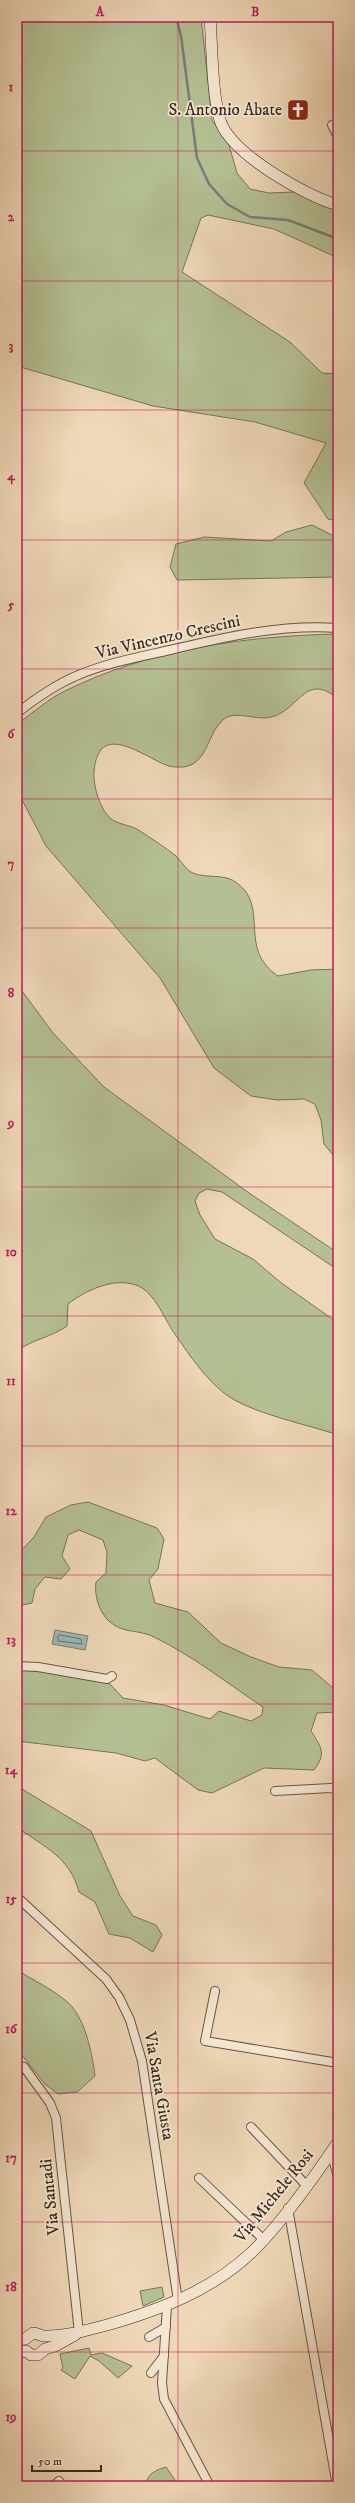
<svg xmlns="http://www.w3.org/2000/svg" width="355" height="2503" font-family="'IM FELL DW Pica',serif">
  <rect width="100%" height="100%" fill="#efd8b8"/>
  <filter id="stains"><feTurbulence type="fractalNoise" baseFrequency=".005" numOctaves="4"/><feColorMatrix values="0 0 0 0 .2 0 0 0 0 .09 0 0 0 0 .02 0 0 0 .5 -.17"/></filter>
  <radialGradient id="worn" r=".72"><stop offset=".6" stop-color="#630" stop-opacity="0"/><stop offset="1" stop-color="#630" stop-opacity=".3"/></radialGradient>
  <g fill="#b4c093" stroke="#767559">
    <polygon points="17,17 201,17 212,120 229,145 237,173 250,189 269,193 294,192 338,210 338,258 274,229 208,215 201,218 182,272 290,342 322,373 338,374 338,521 328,519 304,483 326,443 255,422 153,406 17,366"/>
    <polygon points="312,525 338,538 338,577 177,580 170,567 176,544 204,537 271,541 286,532"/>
    <path d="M338 634V699C305 671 300 710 271 717 257 721 236 710 224 719 209 731 209 754 193 764 186 768 173 768 166 765 141 755 98 720 94 772 93 786 100 809 110 818 118 825 132 825 140 831 152 839 165 847 176 856 181 861 186 870 193 873 207 879 225 873 237 883 270 907 237 949 278 976L311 970 338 969V1161L324 1144 321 1120 315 1104 304 1099 277 1100 251 1096 214 1068 160 978 46 846 17 790V724C33 713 49 698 67 690 150 649 246 636 338 634Z"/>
    <path d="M17 984 53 1033 104 1087 249 1193 338 1253V1270L222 1192 207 1189 199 1193 195 1201 200 1215 215 1239 253 1259 280 1282 338 1323V1435C306 1424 249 1413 224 1393 206 1379 190 1356 177 1337 165 1322 156 1292 136 1285 113 1277 85 1291 68 1304L67 1326C52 1337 33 1339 17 1351Z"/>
    <path d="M88 1502 157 1528 164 1539 158 1569 149 1580 155 1603 188 1612 221 1643 251 1657 279 1667 312 1670 332 1687 338 1700V1712L317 1713 311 1731C321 1747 327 1753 314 1770L264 1768 212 1793 198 1790 155 1758 145 1761 116 1753 17 1741V1669L90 1677 110 1684 123 1698 164 1705 210 1719 219 1711 251 1721 262 1715 263 1707C227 1683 193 1656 154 1637 139 1629 122 1634 109 1621 99 1612 94 1595 96 1582L106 1573 107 1552 103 1540 79 1530 68 1535 62 1556 70 1569 61 1579 45 1577 35 1589 32 1603 17 1606V1555L34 1537 46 1517 71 1505Z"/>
    <path d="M17 1786 91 1831 120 1896 133 1916 156 1925 162 1935 153 1952 130 1938 109 1934 95 1902 79 1892C70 1857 44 1847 17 1827Z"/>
    <path d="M17 1970C33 1980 50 1988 65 2000 85 2015 92 2053 95 2076L77 2092 58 2094 45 2084 17 2049Z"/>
    <polygon points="162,2287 164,2297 143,2306 140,2291"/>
    <polygon points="89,2348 91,2355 102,2353 132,2366 118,2378 99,2361 90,2356 75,2379 61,2370 63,2368 60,2354"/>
    <path d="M166 2467 179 2486H146C146 2474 156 2470 166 2467Z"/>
  </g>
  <polygon fill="#9cb8b7" stroke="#747f7a" points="55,1630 88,1636 85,1650 52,1644"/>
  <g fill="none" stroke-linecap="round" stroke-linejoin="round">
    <polygon stroke="#6a716b" stroke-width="1" points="60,1635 81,1639 82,1644 58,1641 58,1636"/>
    <polyline stroke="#747f7a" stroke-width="2.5" points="176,17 181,36 197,158 209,184 227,204 250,217 288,220 338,239"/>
    <g stroke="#655645" stroke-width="10">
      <g id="street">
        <polyline points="332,125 338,137"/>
        <path d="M17 713C35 699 55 685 76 676 106 663 139 657 170 650 225 637 281 624 338 628"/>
        <polyline points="17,1666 38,1667 107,1679 112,1676"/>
        <polyline points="275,1791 331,1788 338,1791"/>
        <polyline points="17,1897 106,1979 119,1997 130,2020 142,2061 178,2301"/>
        <polyline points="215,1991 205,2041 338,2063"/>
        <polyline points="24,2067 50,2103 56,2118 79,2333"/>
        <polyline points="251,2127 306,2185"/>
        <polyline points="331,2152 338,2177"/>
        <polyline points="199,2178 263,2239"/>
        <polyline points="288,2208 337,2486"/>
        <polyline points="167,2306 162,2383 164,2399 210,2486"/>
        <polyline points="149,2337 166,2327"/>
        <polyline points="151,2373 164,2356"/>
        <polyline points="53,2486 59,2481 63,2486"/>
      </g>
    </g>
    <g stroke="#372a1f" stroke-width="12">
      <g id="secondary">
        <path d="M210 17C212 44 212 99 221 123 234 155 305 196 338 205"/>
        <path d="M17 2340 25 2339 33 2333C37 2333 41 2336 44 2336 65 2337 87 2330 107 2325 159 2310 211 2291 252 2252 281 2224 315 2176 338 2142"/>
        <polyline points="17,2352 26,2351 31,2355 38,2355 45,2349 55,2346 75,2335"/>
      </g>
    </g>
    <use href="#street" stroke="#f5e6d1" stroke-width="8"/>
    <use href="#secondary" stroke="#f5e6d1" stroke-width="11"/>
  </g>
  <path fill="none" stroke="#c2185b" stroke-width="1" stroke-opacity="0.55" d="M178 17V2486M17 151H338M17 281H338M17 410H338M17 540H338M17 669H338M17 799H338M17 928H338M17 1057H338M17 1187H338M17 1316H338M17 1446H338M17 1575H338M17 1704H338M17 1834H338M17 1963H338M17 2093H338M17 2222H338M17 2352H338"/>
  <defs>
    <g id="church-square" transform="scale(1.15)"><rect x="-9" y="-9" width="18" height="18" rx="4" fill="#8f2418" stroke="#f5e6d1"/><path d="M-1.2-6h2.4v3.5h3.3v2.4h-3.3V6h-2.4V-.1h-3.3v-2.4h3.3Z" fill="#fff"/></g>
  </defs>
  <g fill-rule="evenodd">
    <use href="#church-square" x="298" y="110"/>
  </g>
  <g text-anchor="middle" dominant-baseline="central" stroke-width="3.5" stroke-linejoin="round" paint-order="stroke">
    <g font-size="17" fill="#372a1f" stroke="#f5e6d1" text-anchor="end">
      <text x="282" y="110">S. Antonio Abate</text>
    </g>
    <g font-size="17" fill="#372a1f" stroke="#f5e6d1">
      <text transform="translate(168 637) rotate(-13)">Via Vincenzo Crescini</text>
      <text transform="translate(159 2086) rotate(80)">Via Santa Giusta</text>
      <text transform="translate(274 2196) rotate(-51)">Via Michele Rosi</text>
      <text transform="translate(50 2197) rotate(-96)">Via Santadi</text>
    </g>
  </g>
  <rect width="355" height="2503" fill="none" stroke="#efd8b8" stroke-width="44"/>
  <path d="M32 2465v6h69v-6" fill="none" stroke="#372a1f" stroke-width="2"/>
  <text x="38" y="2465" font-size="12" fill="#372a1f" stroke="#f5e6d1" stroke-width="3" paint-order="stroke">50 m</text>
  <rect x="22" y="22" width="311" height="2459" fill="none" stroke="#c2185b" stroke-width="1.5"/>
  <g font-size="13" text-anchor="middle" font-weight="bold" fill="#c2185b">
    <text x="100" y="16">A</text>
    <text x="255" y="16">B</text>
    <text x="11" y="91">1</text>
    <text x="11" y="221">2</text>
    <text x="11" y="350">3</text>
    <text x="11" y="480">4</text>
    <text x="11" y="609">5</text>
    <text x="11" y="738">6</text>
    <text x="11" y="868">7</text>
    <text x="11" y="997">8</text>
    <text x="11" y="1127">9</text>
    <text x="11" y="1256">10</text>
    <text x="11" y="1385">11</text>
    <text x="11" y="1515">12</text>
    <text x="11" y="1644">13</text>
    <text x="11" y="1774">14</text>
    <text x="11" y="1903">15</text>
    <text x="11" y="2033">16</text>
    <text x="11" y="2162">17</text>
    <text x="11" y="2291">18</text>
    <text x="11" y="2421">19</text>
  </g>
  <rect width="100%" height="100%" filter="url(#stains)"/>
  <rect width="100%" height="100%" fill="url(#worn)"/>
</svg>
